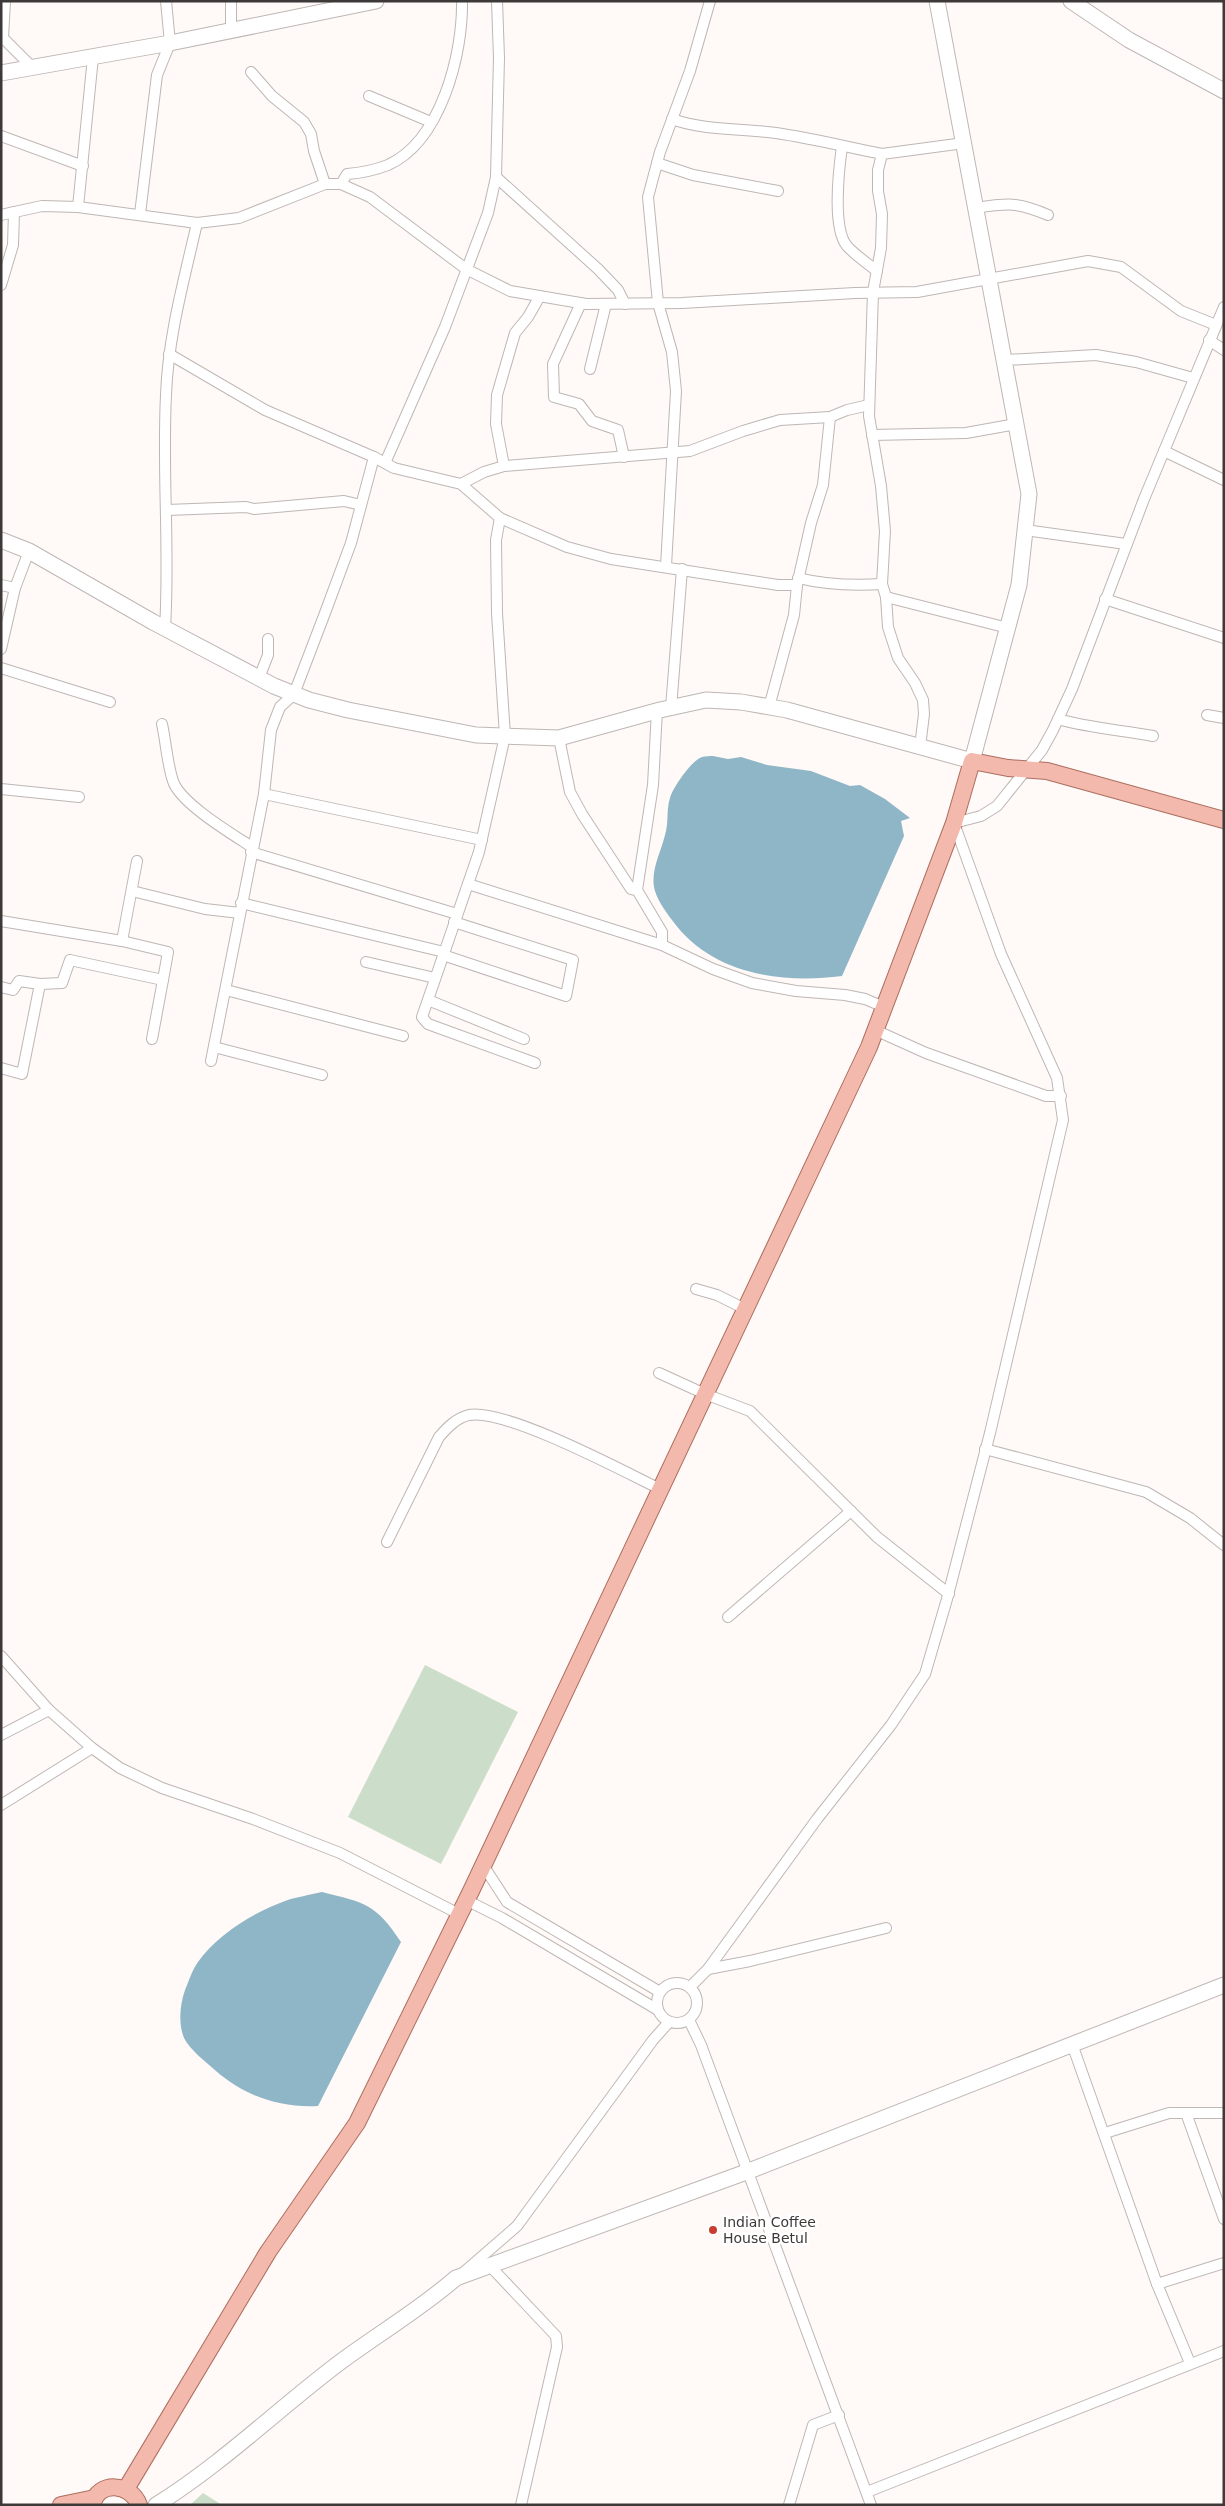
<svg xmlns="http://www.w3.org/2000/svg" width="1225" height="2506" font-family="'DejaVu Sans',sans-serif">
  <rect width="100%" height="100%" fill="#fff9f7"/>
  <g fill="#ccdec9">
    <polygon points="425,1665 518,1712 441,1864 348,1817"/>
    <polygon points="203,2493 222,2505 190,2505"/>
  </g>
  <g fill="#8fb6c6">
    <path d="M713 756 728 759 741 757 767 765 811 771 850 786 860 785 885 799 910 818 901 821 904 836 842 976C780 984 711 974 672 920 665 911 656 898 654 887 651 869 661 852 665 835 669 823 666 810 670 798 673 787 692 760 702 757 705 756 710 756 713 756Z"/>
    <path d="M322 1892C365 1903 375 1903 401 1942L318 2106C279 2108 245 2096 216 2071 206 2062 190 2050 184 2038 178 2023 180 2004 185 1990 189 1981 192 1970 198 1962 217 1935 254 1912 285 1901 296 1897 310 1895 322 1892Z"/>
  </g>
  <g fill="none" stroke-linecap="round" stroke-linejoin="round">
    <g stroke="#beb7b4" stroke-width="12">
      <g id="minor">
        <polyline points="5,1 3,38 32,67"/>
        <polyline points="231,31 231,1"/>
        <polyline points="251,72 272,96 304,122 311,134 314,151 325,184"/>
        <polyline points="369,96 431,122"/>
        <path d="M672 119C705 131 741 128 776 133 811 138 847 147 882 154"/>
        <polyline points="1,136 83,166"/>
        <path d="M842 146C839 168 832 228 847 246 855 255 867 263 877 271"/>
        <polyline points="657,163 693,175 778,191"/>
        <polyline points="496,177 598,269 618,290 625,304"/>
        <path d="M341 184 347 174C361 173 375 170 388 165 441 141 463 54 462 1"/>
        <polyline points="78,207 93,57"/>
        <path d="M976 208C1008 203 1018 202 1048 215"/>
        <polyline points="140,214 157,75 170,43 166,1"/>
        <polyline points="1,215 42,206 78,207 197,223 239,218 325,184 341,184 370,197 466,269 510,291 586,304 682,303 855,293 917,292 1088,261 1121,267 1181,311 1216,325"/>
        <polyline points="1,285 13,245 14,212"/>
        <polyline points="581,303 553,364 554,397 579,404 592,421 618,430 624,457"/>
        <polyline points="1209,340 1224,350"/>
        <polyline points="169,354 265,410 374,457 394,468 461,484 500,518 567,547 611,559 778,585 797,585"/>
        <polyline points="1005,360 1096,355 1136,362 1193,378"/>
        <polyline points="590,369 606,304"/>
        <polyline points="872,435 966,433 1016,424"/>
        <polyline points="1164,451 1224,480"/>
        <polyline points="385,463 445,327 488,213 496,177 499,58 497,1"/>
        <polyline points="504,466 496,424 497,395 515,333 528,317 540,296"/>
        <polyline points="461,484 484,472 504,466 690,451 743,431 780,420 830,417 847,410 869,405"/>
        <polyline points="167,510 246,507 254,509 344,501 361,505"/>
        <polyline points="500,518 496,540 497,613 505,736 479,852 422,1017 428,1024 535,1063"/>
        <polyline points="1025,530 1126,544"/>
        <polyline points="666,566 676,391 672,352 658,303 648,197 660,152 690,71 710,1"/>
        <path d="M798 578C827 585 852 586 882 584"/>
        <polyline points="1,585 15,588"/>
        <polyline points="886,597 1008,628"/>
        <polyline points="1105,599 1224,638"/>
        <path d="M165 628C170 551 162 473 166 395 168 337 184 280 197 223"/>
        <polyline points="1,649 15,588 29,551"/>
        <polyline points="1,668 110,702"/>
        <polyline points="259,678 268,655 268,639"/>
        <polyline points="769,707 794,615 797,585 811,523 823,485 830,417"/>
        <polyline points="671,708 682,569"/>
        <polyline points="657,710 653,785 637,890 662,932 662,945"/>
        <polyline points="1207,715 1224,718"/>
        <path d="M1058 719C1089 728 1121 730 1153 736"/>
        <path d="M162 724C166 742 167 763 173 781 180 803 232 834 252 847"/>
        <polyline points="559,738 570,792 582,814 631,889 637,890"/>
        <polyline points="920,747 924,714 923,700 915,683 898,658 888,627 886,597 882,584 885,531 881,486 869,416 873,292 881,248 882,214 878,191 878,170 882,154 964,143"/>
        <polyline points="1,789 79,797"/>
        <polyline points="264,794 482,840"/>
        <polyline points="251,852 457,914"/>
        <polyline points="468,884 662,945 713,969 752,983 796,991 845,995 865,999 884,1007"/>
        <polyline points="132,891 205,909 240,913"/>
        <polyline points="241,903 444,952"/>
        <polyline points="1,921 122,941 168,952 163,980"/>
        <polyline points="122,941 137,861"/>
        <polyline points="443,955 566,996 573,960 454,922"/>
        <polyline points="366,962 435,978"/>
        <polyline points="1,987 13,990 19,981 40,984 62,983 70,960 163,980 152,1039"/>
        <polyline points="226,990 403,1036"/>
        <polyline points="428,1000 524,1039"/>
        <polyline points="875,1030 926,1053 1046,1096 1061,1096"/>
        <polyline points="214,1047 322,1075"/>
        <polyline points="211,1061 264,794 271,730 280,707 294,694 325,613 351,543 374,457"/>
        <polyline points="1,1068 22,1074 40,984"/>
        <polyline points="696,1289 717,1295 745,1309"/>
        <polyline points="659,1373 705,1394 750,1411 877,1537 949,1594"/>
        <polyline points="985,1449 1146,1492 1190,1518 1224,1545"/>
        <path d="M387 1542 439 1437C447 1428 456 1418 469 1415 505 1408 623 1471 660 1489"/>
        <polyline points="728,1617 851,1511"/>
        <polyline points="1,1656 49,1710 92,1748 120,1768 162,1788 253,1819 340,1853 459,1914"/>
        <polyline points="1,1735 49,1710"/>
        <polyline points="1,1805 92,1748"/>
        <polyline points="483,1865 507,1902 660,1992"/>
        <polyline points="466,1900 502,1918 658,2010"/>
        <polyline points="708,1969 750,1961 886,1928"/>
        <circle cx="677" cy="2003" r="20"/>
        <polyline points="690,1987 708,1969 817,1819 891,1725 925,1674 947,1599 990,1433 1063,1120 1057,1078 1001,954 954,823 981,816 997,806 1042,750 1053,730 1072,689 1144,499 1224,307"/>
        <polyline points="689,2020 701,2045 871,2505"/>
        <polyline points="1072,2044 1157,2284 1190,2363"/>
        <polyline points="1186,2113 1224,2219"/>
        <polyline points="1105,2133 1169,2113 1224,2113"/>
        <polyline points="490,2266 556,2336 557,2347 521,2505"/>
        <polyline points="464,2272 517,2226 653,2040 669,2022"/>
        <polyline points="1157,2284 1224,2263"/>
        <polyline points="867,2492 1224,2351"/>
        <polyline points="789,2505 813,2425 839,2415"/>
      </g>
    </g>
    <g stroke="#beb7b4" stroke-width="17">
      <g id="secondary">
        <polyline points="1071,1 1129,40 1224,91"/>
        <polyline points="1,73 170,43 376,1"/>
        <polyline points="1,540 29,551 153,622 274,686 309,700 348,710 476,735 559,738 660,710 706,700 741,702 787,710 972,761 1019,585 1029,494 937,1"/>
        <path d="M156 2505C222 2464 278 2409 339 2363 378 2334 419 2310 456 2278L749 2171 1224 1985"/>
      </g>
    </g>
    <g stroke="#ad6e60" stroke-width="18">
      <g id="primary">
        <polyline points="126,2489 268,2252 357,2123 472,1889 869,1047 954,823 972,761 1008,768 1047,771 1224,820"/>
        <polyline points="61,2505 95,2498"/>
        <path d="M92 2505C98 2480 131 2483 139 2505"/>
      </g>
    </g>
    <use href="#minor" stroke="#fff" stroke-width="10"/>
    <use href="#secondary" stroke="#fff" stroke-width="15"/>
    <use href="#primary" stroke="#f2b9ac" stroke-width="16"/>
  </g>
  <circle fill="#c93c30" stroke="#fff" stroke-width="2" cx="713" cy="2230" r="5"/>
  <g text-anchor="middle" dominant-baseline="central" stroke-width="5" stroke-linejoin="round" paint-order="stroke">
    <g font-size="14" fill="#3c3938" stroke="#fff" text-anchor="start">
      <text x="723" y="2222">Indian Coffee<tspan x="723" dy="16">House Betul</tspan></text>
    </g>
  </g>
  <rect width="1225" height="2506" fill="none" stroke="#3c3938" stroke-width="5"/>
</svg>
